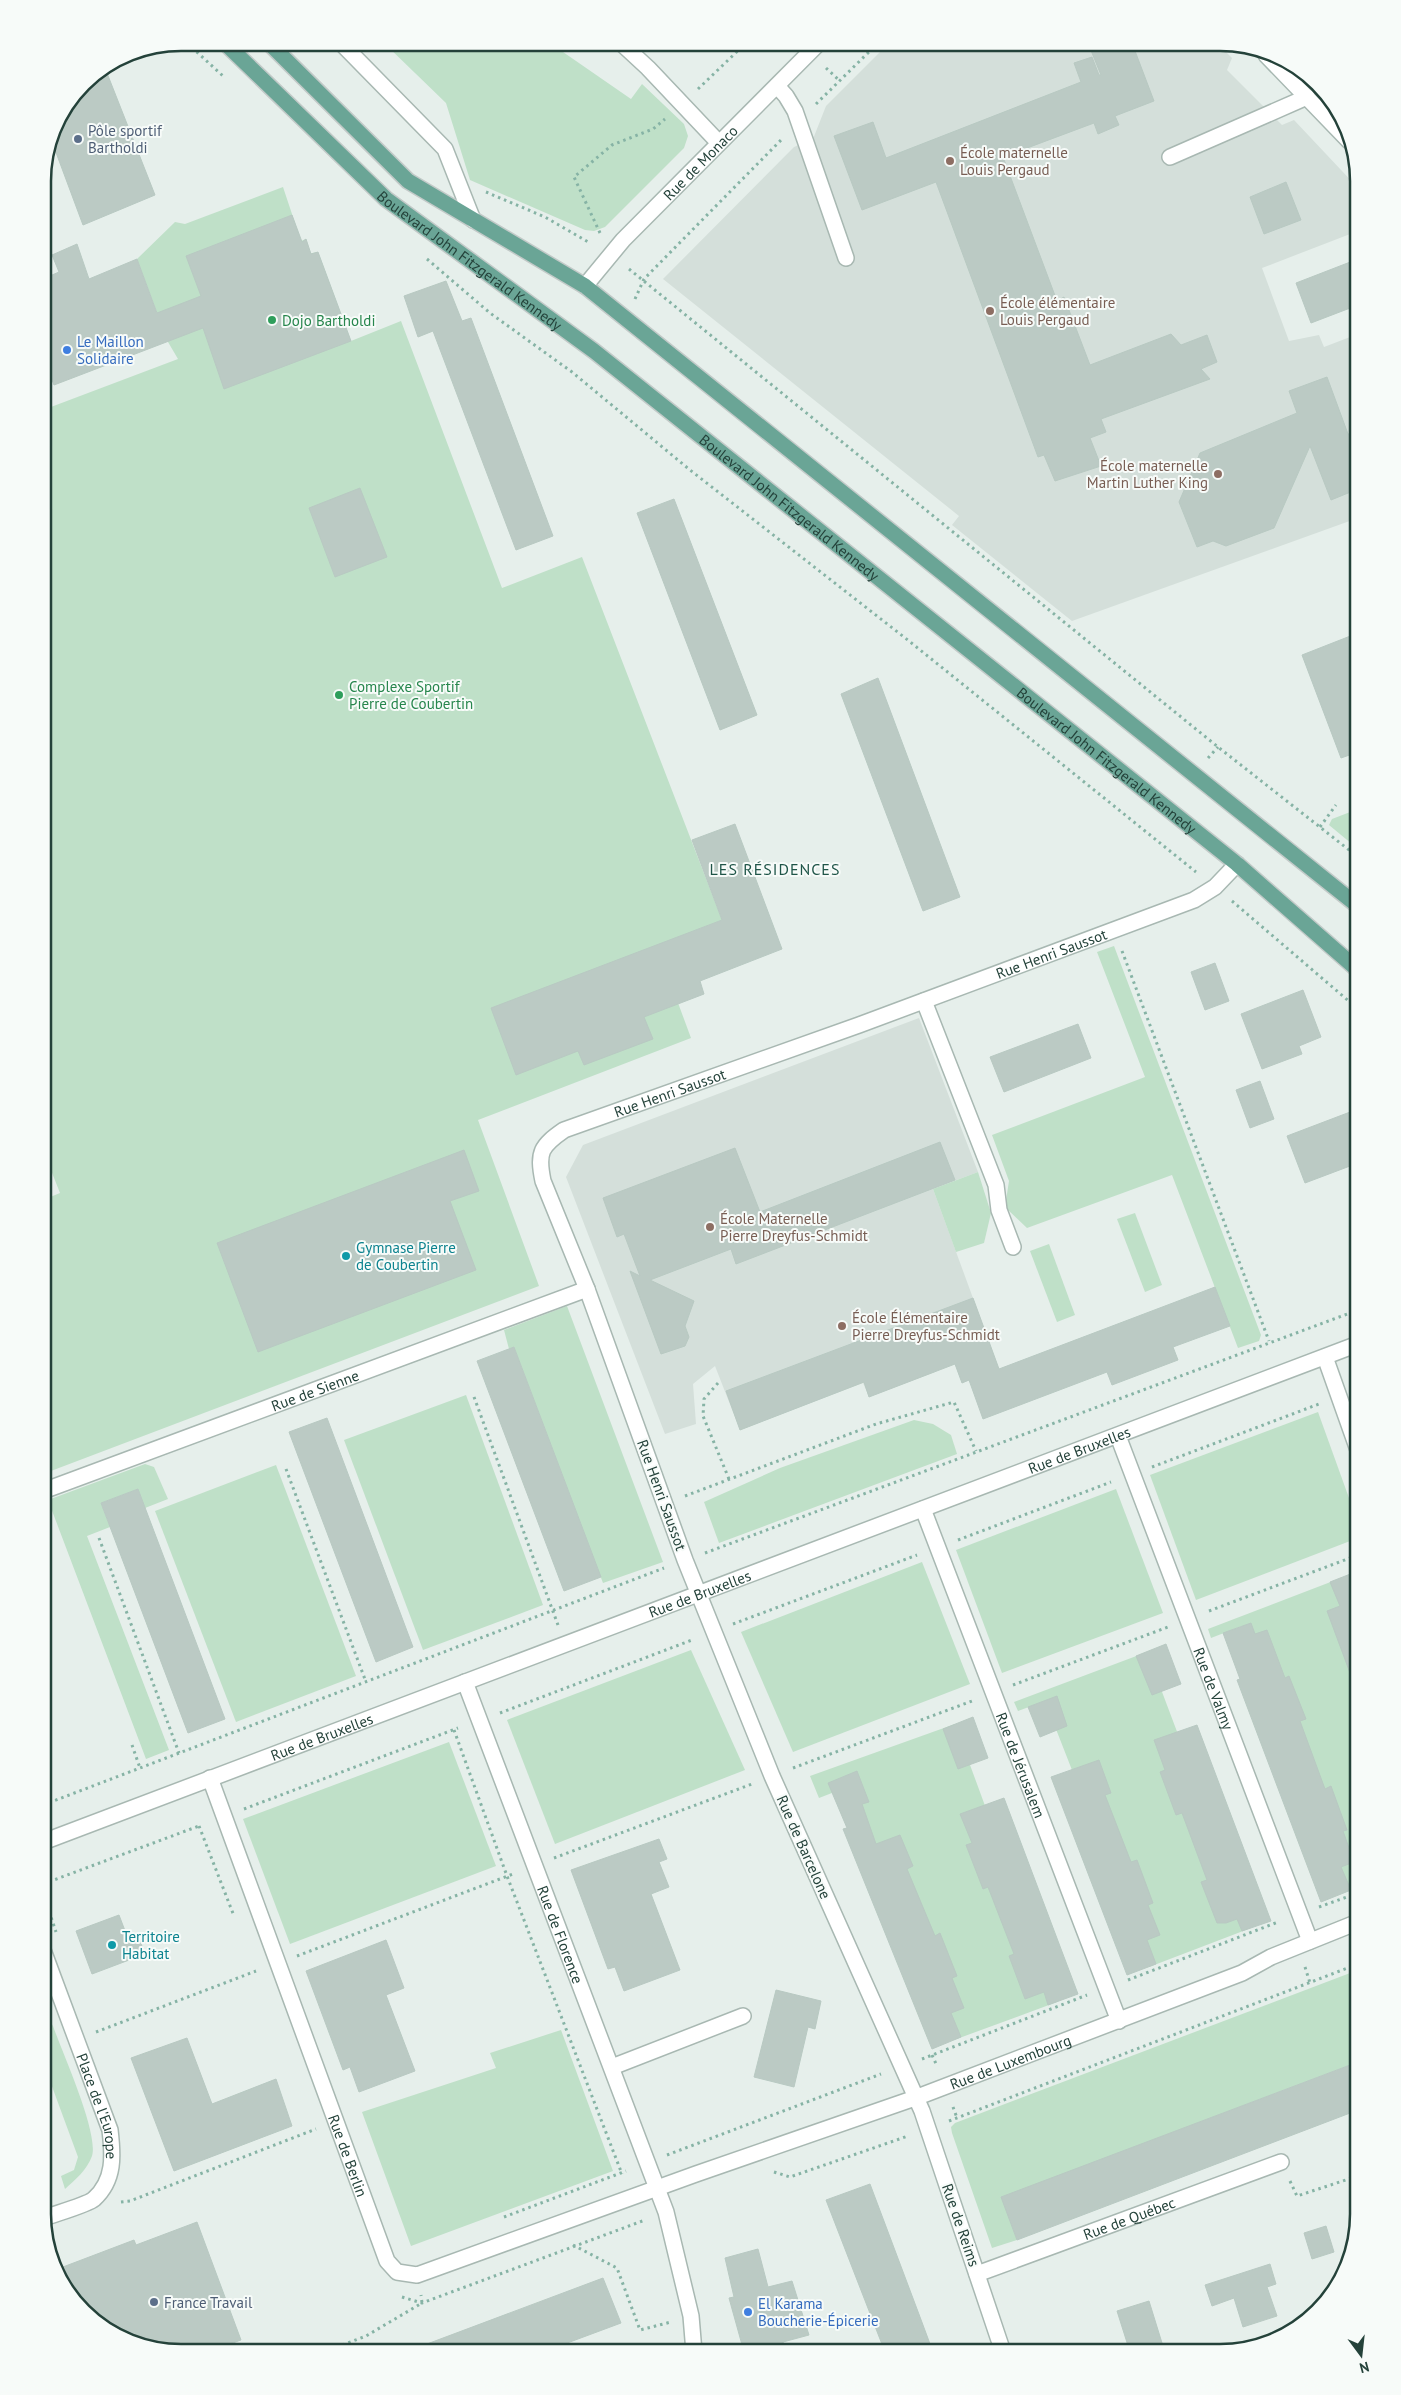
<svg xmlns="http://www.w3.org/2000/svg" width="1401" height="2395" font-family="'PT Sans',sans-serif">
  <rect width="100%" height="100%" fill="#e6efeb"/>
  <g fill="#d4dfda">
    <polygon points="889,43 1217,43 1232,58 1227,70 1282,125 1294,120 1358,188 1358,231 1262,268 1289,341 1319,335 1324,347 1358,334 1358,518 1072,621 952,525 959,516 663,279 794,147 813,139 826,106"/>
    <polygon points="919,1018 978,1172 933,1189 999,1369 962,1383 950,1351 929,1357 935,1372 869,1397 863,1383 740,1430 715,1366 693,1384 696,1424 665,1434 566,1177 583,1145"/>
  </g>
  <g fill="#bfe0c8">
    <polygon points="384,43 550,43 631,99 642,84 684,124 688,136 684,148 605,227 594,231 585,230 470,180 446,103"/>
    <polygon points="283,187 301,241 306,239 308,245 304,247 307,254 318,252 351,341 401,321 502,588 582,557 722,920 657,946 691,1038 478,1120 539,1286 43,1474 43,1200 60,1193 43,1150 43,410 178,359 168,342 137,259 175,222 185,224"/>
    <polygon points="1358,809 1358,849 1329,825 1332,819"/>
    <polygon points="1114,946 1261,1335 1259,1341 1238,1348 1172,1175 1027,1228 1005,1207 1009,1181 992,1135 1145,1077 1097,952"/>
    <polygon points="978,1172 991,1213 984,1243 956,1252 933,1189"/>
    <polygon points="1135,1213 1162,1285 1145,1292 1117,1219"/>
    <polygon points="1049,1244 1075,1315 1057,1322 1030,1251"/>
    <polygon points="567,1306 663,1562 603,1583 514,1347 509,1349 504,1330"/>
    <polygon points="466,1395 543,1605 423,1650 344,1440"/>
    <polygon points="1318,1412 1358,1523 1358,1538 1196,1600 1150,1475"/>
    <polygon points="914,1420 933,1424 951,1435 957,1454 719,1543 704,1502 780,1468"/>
    <polygon points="145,1464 154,1467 168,1499 145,1508 138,1489 101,1503 110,1527 87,1536 169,1750 146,1759 48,1500"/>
    <polygon points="276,1465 356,1676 236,1722 155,1511"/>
    <polygon points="1116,1489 1163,1613 1002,1673 956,1550"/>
    <polygon points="922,1562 970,1684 793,1752 741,1632"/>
    <polygon points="1341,1578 1358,1626 1358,1887 1343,1893 1242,1626 1211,1638 1208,1629"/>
    <polygon points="691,1650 745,1770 555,1844 507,1720"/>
    <polygon points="1147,1652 1251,1928 1149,1967 1045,1701 1018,1711 1014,1702"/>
    <polygon points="955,1724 1057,2002 954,2040 850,1786 819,1798 810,1776"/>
    <polygon points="449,1742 496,1866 290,1944 243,1819"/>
    <polygon points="1358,1970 1358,2062 1002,2197 1017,2240 992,2248 952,2133 951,2127 955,2123"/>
    <path d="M43 2010 53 2026C62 2052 99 2133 92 2156 87 2170 75 2180 65 2189L61 2176 74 2170 78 2157 43 2062Z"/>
    <polygon points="561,2030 613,2171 411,2246 362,2112 496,2068 490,2053"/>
  </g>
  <g fill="#bbcac4" stroke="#b8c9c2">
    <polygon points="1088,43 1132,43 1154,101 1115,116 1119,125 1098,134 1094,123 1003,157 1057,301 1064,297 1090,365 1171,334 1181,345 1207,335 1217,362 1201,369 1210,379 1101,419 1106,432 1090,438 1101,466 1055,481 1044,455 1038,457 936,182 862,210 834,136 873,122 886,158 1081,82 1074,63 1092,57 1099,75 1101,75"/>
    <polygon points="105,68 155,195 83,225 51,139 53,128 83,83"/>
    <polygon points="1286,182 1301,220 1264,234 1250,197"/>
    <polygon points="292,215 302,242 306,239 311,254 318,252 351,341 224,389 203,328 54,385 43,356 43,279 59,272 52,255 77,244 89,279 137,259 157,313 201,296 186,256"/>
    <polygon points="1358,259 1358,305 1311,323 1296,283"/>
    <polygon points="446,281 462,321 471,318 553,536 516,550 433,331 418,337 404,296"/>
    <polygon points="1327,377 1348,434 1358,434 1358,489 1331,500 1310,446 1274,528 1226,546 1213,541 1197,547 1179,502 1200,453 1297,413 1289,391"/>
    <polygon points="360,488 387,557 335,577 309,508"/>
    <polygon points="674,499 757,715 720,730 637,513"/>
    <polygon points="1358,633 1358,752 1341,758 1302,655"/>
    <polygon points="878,678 960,897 923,911 841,694"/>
    <polygon points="735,824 782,949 700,981 704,994 644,1017 653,1039 584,1065 578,1051 516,1075 491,1008 722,920 692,840"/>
    <polygon points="1215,963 1229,1001 1205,1010 1191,972"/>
    <polygon points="1303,990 1321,1037 1299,1046 1302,1054 1262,1069 1241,1014"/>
    <polygon points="1078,1024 1091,1058 1004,1092 990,1057"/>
    <polygon points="1260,1081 1274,1119 1250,1128 1236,1090"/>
    <polygon points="1358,1109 1358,1163 1305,1183 1287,1136"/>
    <polygon points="940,1142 955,1180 736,1264 731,1249 650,1280 694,1301 685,1326 689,1337 685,1346 661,1354 630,1271 640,1276 624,1234 617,1237 603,1198 735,1148 760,1212"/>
    <polygon points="464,1150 479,1191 450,1201 476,1270 258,1352 217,1243"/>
    <polygon points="1215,1287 1230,1326 1173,1347 1178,1360 1112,1385 1107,1372 983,1419 969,1380 962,1383 955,1364 869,1397 864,1382 740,1430 726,1391 973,1298 999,1369"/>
    <polygon points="514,1347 601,1577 564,1591 477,1361"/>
    <polygon points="327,1418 413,1647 376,1662 289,1432"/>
    <polygon points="138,1489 225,1719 188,1733 101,1503"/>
    <polygon points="1358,1571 1358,1689 1356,1689 1327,1611 1340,1606 1330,1582"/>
    <polygon points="1251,1623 1255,1634 1267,1630 1285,1678 1289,1676 1306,1719 1300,1721 1325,1789 1331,1786 1347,1830 1343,1831 1354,1862 1341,1867 1351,1890 1321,1902 1237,1680 1240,1679 1223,1633"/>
    <polygon points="1166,1644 1181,1684 1152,1695 1136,1656"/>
    <polygon points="1057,1696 1067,1726 1040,1737 1028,1707"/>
    <polygon points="973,1717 988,1758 958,1769 943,1729"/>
    <polygon points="1197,1725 1271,1921 1242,1931 1237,1919 1226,1923 1217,1923 1201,1882 1207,1880 1182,1813 1176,1815 1160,1772 1165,1770 1154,1740"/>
    <polygon points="1099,1760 1111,1793 1105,1795 1131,1862 1137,1860 1153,1903 1148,1905 1160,1935 1147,1940 1156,1964 1127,1975 1051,1777"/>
    <polygon points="857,1771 869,1802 862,1804 876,1844 900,1835 913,1866 907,1869 935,1936 940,1933 957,1976 952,1978 964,2008 951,2013 961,2037 932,2049 843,1829 847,1828 828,1783"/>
    <polygon points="1004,1798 1078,1994 1048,2005 1044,1992 1025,1999 1009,1956 1014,1954 988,1887 983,1889 966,1845 972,1843 960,1814"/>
    <polygon points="659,1839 667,1859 659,1862 669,1887 651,1894 680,1970 624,1991 615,1967 608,1969 571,1870"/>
    <polygon points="119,1915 127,1936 137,1933 145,1954 92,1974 76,1931"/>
    <polygon points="386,1940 404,1988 386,1995 415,2071 359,2092 350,2067 343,2070 306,1971"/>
    <polygon points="776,1990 821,2001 815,2029 808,2027 794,2087 754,2077"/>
    <polygon points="187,2038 212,2104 276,2079 292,2126 174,2171 131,2058"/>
    <polygon points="1358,2062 1358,2110 1017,2240 1001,2197"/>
    <polygon points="870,2184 920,2317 933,2352 885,2352 826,2200"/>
    <polygon points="197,2222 241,2340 208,2352 172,2352 104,2329 57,2275 55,2270 134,2240 136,2245"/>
    <polygon points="1326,2226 1334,2252 1312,2259 1304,2233"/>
    <polygon points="758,2249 768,2287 792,2281 809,2335 783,2342 786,2352 744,2352 729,2298 734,2297 725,2258"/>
    <polygon points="1270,2264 1276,2284 1267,2287 1277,2316 1243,2327 1234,2298 1212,2306 1205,2285"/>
    <polygon points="603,2278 621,2323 543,2352 412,2352 411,2350"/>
    <polygon points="1149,2301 1162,2343 1153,2346 1155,2352 1130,2352 1117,2311"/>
  </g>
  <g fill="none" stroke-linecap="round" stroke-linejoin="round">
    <g stroke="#a8b8b2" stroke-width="18">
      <g id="minor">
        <polyline points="341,43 445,149 473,220"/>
        <polyline points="621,43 648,68 719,143"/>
        <polyline points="1266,55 1349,141"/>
        <polyline points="777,86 786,96 795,111 846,258"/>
        <polyline points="1170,157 1307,97"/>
        <path id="s1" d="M585 286 623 240 819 43"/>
        <polyline points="924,1001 996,1185 999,1210 1013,1247"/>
        <polyline points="1325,1357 1358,1450"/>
        <path id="s2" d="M1118 1436 1310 1941"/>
        <path id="s3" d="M43 1491 587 1289"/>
        <path id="s4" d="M923 1509 1119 2021"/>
        <path id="s5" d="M465 1682 666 2212 691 2316 694 2352"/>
        <path id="s6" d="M210 1778 387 2261 397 2272 417 2275 696 2174 915 2098 1242 1973 1271 1957 1358 1922"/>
        <path id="s7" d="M43 1842 1358 1344"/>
        <path id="s8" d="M43 1950 110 2130C113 2155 115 2180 94 2199 87 2205 54 2214 44 2218"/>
        <polyline points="612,2067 743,2016"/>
        <path id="s9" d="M977 2274 1281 2162"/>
        <path id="s10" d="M1003 2352 922 2111 772 1776 685 1560 587 1289 543 1181C537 1152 541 1146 564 1130L859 1025 1194 900 1215 887 1237 864"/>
      </g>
    </g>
    <g stroke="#c2cac8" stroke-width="18">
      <g id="major">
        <path id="s11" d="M225 43 386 199 594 351 1237 864 1358 970"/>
        <polyline points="269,43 408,181 585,286 1358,906"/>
      </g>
    </g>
    <g stroke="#86b3a5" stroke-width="3" stroke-dasharray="2.5 4" stroke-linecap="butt">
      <polyline points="187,43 223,76"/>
      <polyline points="312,43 319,50"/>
      <polyline points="826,68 840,81"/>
      <polyline points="698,89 746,43"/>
      <polyline points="816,104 878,43"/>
      <polyline points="486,192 545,217 590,243"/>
      <polyline points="600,233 574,177 612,145 653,129 665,119"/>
      <polyline points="427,259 490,313 572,372 690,470 909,641 1196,872"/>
      <polyline points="629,269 1218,747 1358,857"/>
      <polyline points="635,299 644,279 782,139"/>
      <polyline points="1208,758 1218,747"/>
      <polyline points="1320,827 1336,805"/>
      <polyline points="1232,901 1358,1009"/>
      <polyline points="1122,951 1269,1341"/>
      <polyline points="718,1383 704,1399 703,1416 729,1479"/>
      <polyline points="474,1397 558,1625"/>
      <polyline points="1152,1467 1319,1404"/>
      <polyline points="286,1469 366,1682"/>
      <polyline points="685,1496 876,1424 954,1402 976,1451"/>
      <polyline points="99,1538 179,1753"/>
      <polyline points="958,1540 1111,1482"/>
      <polyline points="705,1553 1358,1310"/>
      <polyline points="1209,1611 1358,1555"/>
      <polyline points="733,1624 917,1555"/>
      <polyline points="1013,1685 1168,1627"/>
      <polyline points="500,1713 692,1640"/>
      <polyline points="454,1730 507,1876 622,2174"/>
      <polyline points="132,1745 140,1768"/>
      <polyline points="793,1768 972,1701"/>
      <polyline points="43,1805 664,1568"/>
      <polyline points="244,1809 458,1728"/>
      <polyline points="199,1826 234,1916"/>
      <polyline points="554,1858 752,1784"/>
      <polyline points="43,1884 199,1826"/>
      <polyline points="43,1893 56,1932"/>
      <polyline points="1319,1907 1358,1893"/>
      <polyline points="297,1956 513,1874"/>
      <polyline points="1305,1967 1310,1983"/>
      <polyline points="1128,1980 1278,1922"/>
      <polyline points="96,2032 256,1971"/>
      <polyline points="932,2055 937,2066"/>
      <polyline points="922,2059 1087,1995"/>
      <polyline points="953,2107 957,2118"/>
      <polyline points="949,2121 1358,1964"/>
      <polyline points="667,2155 881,2074"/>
      <polyline points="774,2172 790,2177 908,2136"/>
      <polyline points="1290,2181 1297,2196 1358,2176"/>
      <polyline points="121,2202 130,2201 316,2129"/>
      <polyline points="504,2217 626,2171"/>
      <polyline points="573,2245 617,2268 640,2330 671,2322"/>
      <polyline points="402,2297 422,2303 645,2220"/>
      <polyline points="324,2352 366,2336 422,2303 421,2295"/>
    </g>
    <use href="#minor" stroke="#fff" stroke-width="15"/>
    <use href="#major" stroke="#6aa596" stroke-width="15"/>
  </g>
  <g fill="#5c6f8a" stroke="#f7fbf9" stroke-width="2">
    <circle cx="78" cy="139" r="5"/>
    <circle cx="154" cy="2302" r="5"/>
  </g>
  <g fill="#8d6e63" stroke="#f7fbf9" stroke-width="2">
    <circle cx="950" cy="161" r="5"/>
    <circle cx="990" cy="311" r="5"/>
    <circle cx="1218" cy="474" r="5"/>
    <circle cx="710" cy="1227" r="5"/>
    <circle cx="842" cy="1326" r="5"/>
  </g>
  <g fill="#2e9e5b" stroke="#f7fbf9" stroke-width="2">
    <circle cx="272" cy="320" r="5"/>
    <circle cx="339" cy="695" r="5"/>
  </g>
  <g fill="#3f7fe0" stroke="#f7fbf9" stroke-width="2">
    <circle cx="67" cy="350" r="5"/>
    <circle cx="748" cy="2312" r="5"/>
  </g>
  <g fill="#0f9aa8" stroke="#f7fbf9" stroke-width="2">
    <circle cx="346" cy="1256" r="5"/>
    <circle cx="112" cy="1945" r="5"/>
  </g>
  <g text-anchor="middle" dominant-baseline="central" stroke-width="4" stroke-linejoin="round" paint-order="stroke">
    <g font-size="15" fill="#4e5e75" stroke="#f7fbf9" text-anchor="start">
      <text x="88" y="130">Pôle sportif<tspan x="88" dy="17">Bartholdi</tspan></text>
      <text x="164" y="2302">France Travail</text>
    </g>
    <g font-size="15" fill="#785e54" stroke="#f7fbf9" text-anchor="start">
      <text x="960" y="152">École maternelle<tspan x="960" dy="17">Louis Pergaud</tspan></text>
      <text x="1000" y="302">École élémentaire<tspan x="1000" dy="17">Louis Pergaud</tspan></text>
      <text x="1208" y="465" text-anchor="end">École maternelle<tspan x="1208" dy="17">Martin Luther King</tspan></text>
      <text x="720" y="1218">École Maternelle<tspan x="720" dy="17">Pierre Dreyfus-Schmidt</tspan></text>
      <text x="852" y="1317">École Élémentaire<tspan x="852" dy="17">Pierre Dreyfus-Schmidt</tspan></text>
    </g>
    <g font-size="15" fill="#24423a" stroke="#f7fbf9">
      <text stroke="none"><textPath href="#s1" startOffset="169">Rue de Monaco</textPath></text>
      <text stroke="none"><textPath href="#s11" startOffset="328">Boulevard John Fitzgerald Kennedy</textPath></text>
      <text stroke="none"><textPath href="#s11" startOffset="732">Boulevard John Fitzgerald Kennedy</textPath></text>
      <text stroke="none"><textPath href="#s11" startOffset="1138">Boulevard John Fitzgerald Kennedy</textPath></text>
      <text stroke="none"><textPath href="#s10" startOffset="1838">Rue Henri Saussot</textPath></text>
      <text stroke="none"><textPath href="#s10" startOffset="1432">Rue Henri Saussot</textPath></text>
      <text stroke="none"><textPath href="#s3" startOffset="290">Rue de Sienne</textPath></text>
      <text stroke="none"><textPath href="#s7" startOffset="1108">Rue de Bruxelles</textPath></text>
      <text transform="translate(662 1495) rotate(70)">Rue Henri Saussot</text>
      <text stroke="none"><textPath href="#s7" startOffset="702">Rue de Bruxelles</textPath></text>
      <text stroke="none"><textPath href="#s2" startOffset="270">Rue de Valmy</textPath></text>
      <text stroke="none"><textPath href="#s7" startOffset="298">Rue de Bruxelles</textPath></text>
      <text stroke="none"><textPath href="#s4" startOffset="274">Rue de Jérusalem</textPath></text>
      <text transform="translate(804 1847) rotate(66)">Rue de Barcelone</text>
      <text stroke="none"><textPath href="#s5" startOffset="270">Rue de Florence</textPath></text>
      <text stroke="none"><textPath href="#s6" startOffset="1180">Rue de Luxembourg</textPath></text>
      <text stroke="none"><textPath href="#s8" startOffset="166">Place de l'Europe</textPath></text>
      <text stroke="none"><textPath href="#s6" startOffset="402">Rue de Berlin</textPath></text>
      <text stroke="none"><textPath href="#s9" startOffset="162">Rue de Québec</textPath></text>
      <text transform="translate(961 2225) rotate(71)">Rue de Reims</text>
    </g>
    <g font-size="15" fill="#27864d" stroke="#f7fbf9" text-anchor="start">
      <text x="282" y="320">Dojo Bartholdi</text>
      <text x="349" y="686">Complexe Sportif<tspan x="349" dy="17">Pierre de Coubertin</tspan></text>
    </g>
    <g font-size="15" fill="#366cbe" stroke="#f7fbf9" text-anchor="start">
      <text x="77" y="341">Le Maillon<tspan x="77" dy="17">Solidaire</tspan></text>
      <text x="758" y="2303">El Karama<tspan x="758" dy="17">Boucherie-Épicerie</tspan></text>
    </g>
    <g font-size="15" fill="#0d838f" stroke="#f7fbf9" text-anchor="start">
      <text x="356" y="1247">Gymnase Pierre<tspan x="356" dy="17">de Coubertin</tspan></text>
      <text x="122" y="1936">Territoire<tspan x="122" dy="17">Habitat</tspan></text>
    </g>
    <g font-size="16" letter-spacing="1" fill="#1f5548" stroke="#f7fbf9">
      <text x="775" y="869">LES RÉSIDENCES</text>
    </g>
  </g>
  <path d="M0 0H1401V2395H0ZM181 51H1220A130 130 0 0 1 1350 181V2214A130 130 0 0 1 1220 2344H181A130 130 0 0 1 51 2214V181A130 130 0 0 1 181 51Z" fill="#f7fbf9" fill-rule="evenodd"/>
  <path fill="none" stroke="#24423a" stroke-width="2.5" d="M181 51H1220A130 130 0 0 1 1350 181V2214A130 130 0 0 1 1220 2344H181A130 130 0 0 1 51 2214V181A130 130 0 0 1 181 51Z"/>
  <g transform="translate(1361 2355) rotate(165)" stroke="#f7fbf9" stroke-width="4" paint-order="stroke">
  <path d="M0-4L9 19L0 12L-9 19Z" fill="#24423a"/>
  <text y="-8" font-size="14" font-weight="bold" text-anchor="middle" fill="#24423a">N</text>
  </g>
</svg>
